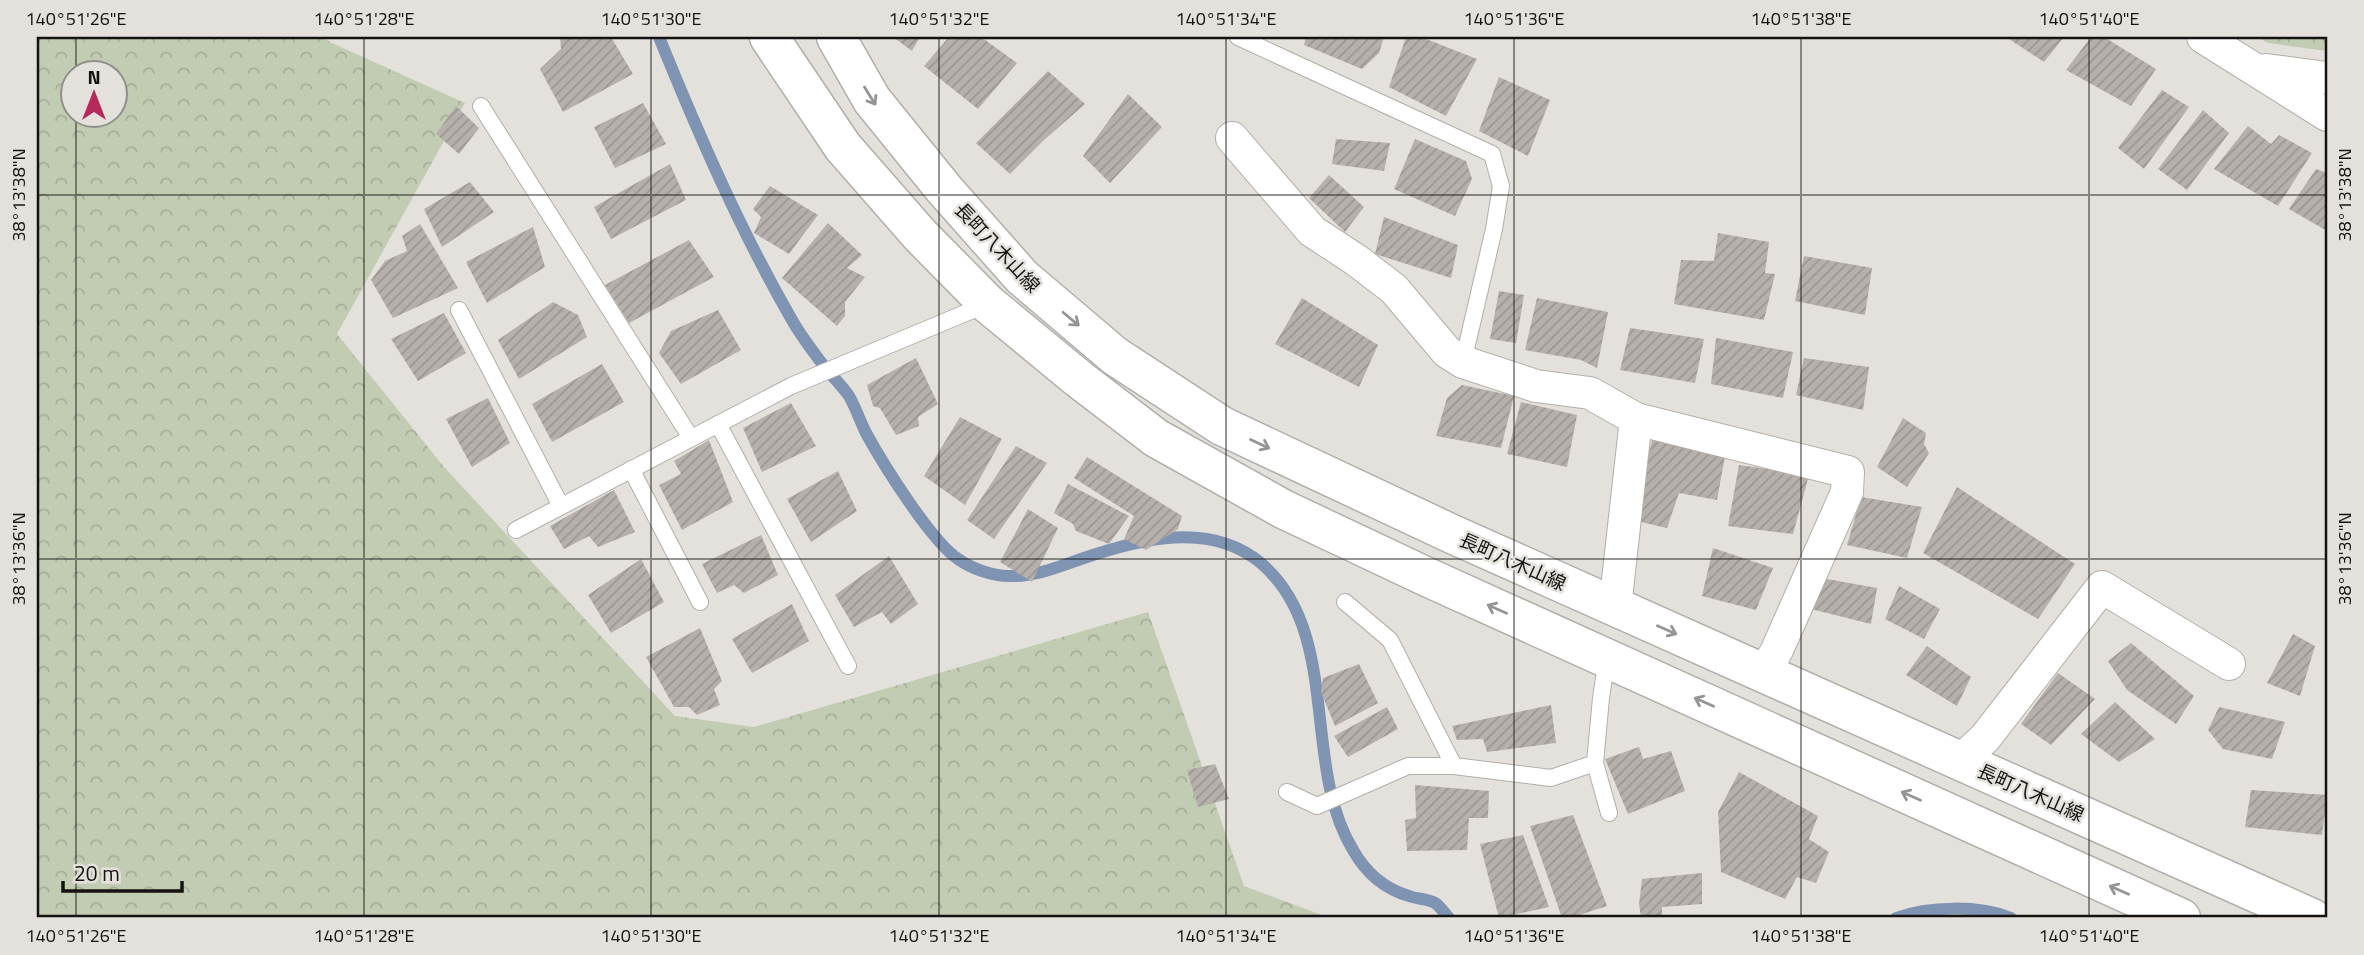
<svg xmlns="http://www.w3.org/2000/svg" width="2364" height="955" font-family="'Titillium Web','Noto Sans JP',sans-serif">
  <defs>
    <pattern id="forest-crowns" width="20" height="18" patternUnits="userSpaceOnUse" patternTransform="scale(1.75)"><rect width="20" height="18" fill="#c2ccb3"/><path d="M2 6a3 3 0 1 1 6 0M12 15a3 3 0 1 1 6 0" fill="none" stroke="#a6ae99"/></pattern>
    <pattern id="building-hatch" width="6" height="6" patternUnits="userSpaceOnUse" patternTransform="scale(1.75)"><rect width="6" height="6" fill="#b5b0ac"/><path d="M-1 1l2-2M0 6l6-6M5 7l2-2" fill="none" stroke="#9b9693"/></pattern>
  </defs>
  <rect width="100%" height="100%" fill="#e4e1dc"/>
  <g fill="url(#forest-crowns)" fill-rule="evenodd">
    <path d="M37 37H322L332 43 465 103 337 334 444 467 675 716 754 727 1148 612 1244 886 1330 918H37ZM74 74H116V116H74Z"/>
    <polygon points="2257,37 2327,37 2327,51 2268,43"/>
  </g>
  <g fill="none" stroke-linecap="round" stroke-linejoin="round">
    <g stroke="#7f94b2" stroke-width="12">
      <path d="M659 37C698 133 740 230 792 320 802 338 815 354 827 370 834 378 843 387 849 396 856 408 860 421 866 433 883 464 931 541 958 559 972 569 993 576 1009 576 1034 577 1058 567 1081 559 1139 539 1211 520 1262 564 1342 634 1301 765 1353 850 1366 873 1385 889 1409 896 1417 899 1429 899 1435 903 1440 906 1445 914 1449 918"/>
      <path d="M1896 918C1928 906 1979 905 2011 918"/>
    </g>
  </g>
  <g fill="url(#building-hatch)">
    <polygon points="562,37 611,37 633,74 563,112 540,69 561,49 560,38"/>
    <polygon points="893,37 920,37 912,51"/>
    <polygon points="949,37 981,37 1017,63 978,109 924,66"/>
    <polygon points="1306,37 1384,37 1379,53 1362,69 1304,45"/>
    <polygon points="1406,37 1421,37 1477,59 1446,116 1389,87"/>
    <polygon points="2006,37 2064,37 2044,62"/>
    <polygon points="2091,37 2104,37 2156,69 2131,106 2066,70"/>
    <polygon points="1048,71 1085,104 1044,140 1010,174 976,143"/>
    <polygon points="1499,77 1550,100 1528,156 1479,131"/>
    <polygon points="2162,90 2189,107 2144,169 2118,148"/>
    <polygon points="1128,94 1162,127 1110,183 1083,156"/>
    <polygon points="643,103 666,144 615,168 594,127"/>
    <polygon points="456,106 479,128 459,154 436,134"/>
    <polygon points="2203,110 2229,133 2187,190 2158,169"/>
    <polygon points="2248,126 2271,144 2279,135 2312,153 2278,206 2214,169"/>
    <polygon points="1336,139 1390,143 1384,171 1332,164"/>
    <polygon points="1415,139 1466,161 1472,179 1455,216 1394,189"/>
    <polygon points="670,164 686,200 611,239 594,207"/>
    <polygon points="2316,169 2327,173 2327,231 2289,209"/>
    <polygon points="1329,175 1364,207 1345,232 1309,198"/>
    <polygon points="470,182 494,212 442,247 424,209"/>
    <polygon points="770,186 818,215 789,254 754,233 761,217 753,209"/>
    <polygon points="1384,217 1458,245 1451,278 1375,254"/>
    <polygon points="828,223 862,255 847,268 865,277 845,302 845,316 837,326 782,278"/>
    <polygon points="420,224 458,288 393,318 371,280 385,261 407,251 402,236"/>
    <polygon points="533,227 545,267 487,303 466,262"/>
    <polygon points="1718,233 1769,242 1765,273 1775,274 1764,320 1674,304 1681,260 1714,261"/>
    <polygon points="689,240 714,277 629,323 605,285"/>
    <polygon points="1804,256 1872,268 1865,315 1795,301"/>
    <polygon points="1499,291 1524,295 1516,343 1490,339"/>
    <polygon points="1302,298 1378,345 1359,387 1275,344"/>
    <polygon points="1537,298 1608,312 1597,368 1581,360 1525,350"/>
    <polygon points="553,302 578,315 587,337 519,379 498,340"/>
    <polygon points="718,310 741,350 681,384 659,353 671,331"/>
    <polygon points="444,313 466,353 418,381 391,339"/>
    <polygon points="1630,328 1704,339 1695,383 1620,370"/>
    <polygon points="1716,338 1793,352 1783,398 1711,384"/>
    <polygon points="916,358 938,404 918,417 919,426 896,435 880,408 873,406 867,385"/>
    <polygon points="1804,358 1869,367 1863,410 1796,395"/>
    <polygon points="602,364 624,402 552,442 532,404"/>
    <polygon points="1462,385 1514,396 1501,448 1436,436 1447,398"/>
    <polygon points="488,398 510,443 472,467 446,419"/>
    <polygon points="1521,402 1577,415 1567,467 1507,454"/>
    <polygon points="791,403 816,446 762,472 743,428"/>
    <polygon points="960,417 1002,439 965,505 924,476"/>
    <polygon points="1903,418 1926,433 1924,444 1929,453 1907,487 1877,467"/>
    <polygon points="1653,437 1725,456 1717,500 1679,493 1667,528 1632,520"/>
    <polygon points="709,440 733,502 682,530 659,485 681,474 674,461"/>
    <polygon points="1016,446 1047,463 994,539 967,520"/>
    <polygon points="1087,457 1182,516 1178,529 1146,550 1124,539 1134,516 1074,478"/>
    <polygon points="1739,465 1809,475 1793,534 1728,526"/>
    <polygon points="838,471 857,511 811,542 787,499"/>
    <polygon points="1068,484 1129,516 1109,544 1076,531 1073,524 1054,513"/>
    <polygon points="1957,487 2075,564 2038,619 1923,553"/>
    <polygon points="614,490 635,532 598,547 589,536 564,549 550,526"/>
    <polygon points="1861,497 1922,507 1907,558 1847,545"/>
    <polygon points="1028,509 1058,528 1032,582 1000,562"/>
    <polygon points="761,535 778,575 744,593 734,585 717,593 702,564"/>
    <polygon points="1713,548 1773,568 1756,610 1702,596"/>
    <polygon points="889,556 918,604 891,624 882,612 854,627 835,595"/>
    <polygon points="641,559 664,602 611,633 588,595"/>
    <polygon points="1816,577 1877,588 1871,624 1811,609"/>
    <polygon points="1899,586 1940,609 1924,639 1885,619"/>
    <polygon points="792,604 809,641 752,673 732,639"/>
    <polygon points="700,628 722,681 714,689 720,705 697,715 689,707 674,707 646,657"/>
    <polygon points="2293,634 2315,646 2300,696 2267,683"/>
    <polygon points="2131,643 2194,696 2176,724 2127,690 2108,661"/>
    <polygon points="1927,646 1971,677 1957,706 1906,675"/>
    <polygon points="1359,664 1378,703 1335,726 1321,692 1323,678"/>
    <polygon points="2058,673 2095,699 2051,745 2021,724"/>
    <polygon points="2115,702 2155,739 2119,762 2081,734"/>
    <polygon points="1551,705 1556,743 1487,752 1483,739 1457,740 1452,726"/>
    <polygon points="1387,707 1398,729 1348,757 1334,736"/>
    <polygon points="2219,707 2285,722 2272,759 2223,749 2208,730"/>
    <polygon points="1639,747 1643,759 1671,751 1685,791 1628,814 1605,759"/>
    <polygon points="1215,764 1229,799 1198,807 1187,770"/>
    <polygon points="1739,772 1818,816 1809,839 1829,852 1816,883 1797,877 1785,899 1721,872 1718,812"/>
    <polygon points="1415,785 1489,791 1488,818 1469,818 1467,850 1407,851 1405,820 1416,818"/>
    <polygon points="2251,790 2327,795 2322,835 2245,827"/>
    <polygon points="1573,815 1607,906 1570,918 1562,918 1530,826"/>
    <polygon points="1523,835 1549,907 1499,918 1480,844"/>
    <polygon points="1702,873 1702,904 1662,907 1662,918 1641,918 1639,904 1642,879"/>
  </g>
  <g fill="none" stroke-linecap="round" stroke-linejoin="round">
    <g stroke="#b2afaa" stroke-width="18">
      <g id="service">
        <polyline points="1238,37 1492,154 1501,186 1494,229 1463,362"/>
        <polyline points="481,106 691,438"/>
        <polyline points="459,310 561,506"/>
        <polyline points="718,424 848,666"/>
        <polyline points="631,469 700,602"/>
        <polyline points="516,530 791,386 987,304"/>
        <polyline points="1345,602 1390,640 1454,766 1551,778 1595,763"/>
        <polyline points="1607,658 1601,698 1595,763 1609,813"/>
        <polyline points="1287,792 1317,806 1408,766 1454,766"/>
      </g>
    </g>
    <g stroke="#b2afaa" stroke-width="34">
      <g id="minor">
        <polyline points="2203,37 2327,115"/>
        <polyline points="2266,70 2327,78"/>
        <polyline points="1232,138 1312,231 1356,260 1394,289 1447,352 1463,362 1536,386 1590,393 1636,419 1615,607"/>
        <polyline points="1636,419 1848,472 1847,492 1777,650 1764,673"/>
        <polyline points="1960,761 1985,738 2102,587 2229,664"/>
      </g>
    </g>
    <g stroke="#b2afaa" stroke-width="41">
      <g id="tertiary">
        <polyline points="769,37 843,147 920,235 988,304 1079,379 1156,438 1283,509 1427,577 2181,918"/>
        <polyline points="836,37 872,100 944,189 1022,277 1115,356 1222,426 1452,534 2312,918"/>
      </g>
    </g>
    <use href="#service" stroke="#fff" stroke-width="16"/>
    <use href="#minor" stroke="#fff" stroke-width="32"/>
    <use href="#tertiary" stroke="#fff" stroke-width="38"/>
  </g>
  <defs><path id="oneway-shaft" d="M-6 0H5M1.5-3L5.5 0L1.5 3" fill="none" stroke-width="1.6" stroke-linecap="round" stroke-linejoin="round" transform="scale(1.75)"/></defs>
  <g stroke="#959594">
    <use href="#oneway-shaft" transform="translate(870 96) rotate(58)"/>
    <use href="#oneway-shaft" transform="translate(1071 319) rotate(40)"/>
    <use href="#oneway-shaft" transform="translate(1260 444) rotate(25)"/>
    <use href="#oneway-shaft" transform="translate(1497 609) rotate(-156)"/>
    <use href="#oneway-shaft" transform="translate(1667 630) rotate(24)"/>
    <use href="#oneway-shaft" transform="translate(1704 702) rotate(-156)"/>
    <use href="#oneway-shaft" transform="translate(1911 796) rotate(-156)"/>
    <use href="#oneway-shaft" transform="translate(2119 890) rotate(-156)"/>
  </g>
  <path fill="none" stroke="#141311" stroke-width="2" stroke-opacity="0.45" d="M76 37V74M364 37V918M651 37V918M939 37V918M1226 37V918M1514 37V918M1801 37V918M2089 37V918M76 116V918M37 195H2327M37 559H2327"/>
  <g text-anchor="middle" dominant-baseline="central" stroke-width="5" stroke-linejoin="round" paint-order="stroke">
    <g font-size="19" fill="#141311" stroke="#e4e1dc">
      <text transform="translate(998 247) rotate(47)">長町八木山線</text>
      <text transform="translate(1513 561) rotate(24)">長町八木山線</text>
      <text transform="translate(2031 792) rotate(24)">長町八木山線</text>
    </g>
  </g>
  <rect width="2364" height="955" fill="none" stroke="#e4e1dc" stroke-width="77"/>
  <g transform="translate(94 94)"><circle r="33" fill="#e4e1dc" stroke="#918f8b" stroke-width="2"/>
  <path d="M0-5L12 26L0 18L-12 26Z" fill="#b6295d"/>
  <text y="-10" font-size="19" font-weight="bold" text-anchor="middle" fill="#141311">N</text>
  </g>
  <path d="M63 881v10h119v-10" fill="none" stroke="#141311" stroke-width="3.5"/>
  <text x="74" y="881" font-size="21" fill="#141311" stroke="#e4e1dc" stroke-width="5" paint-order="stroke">20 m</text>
  <rect x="38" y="38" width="2288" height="878" fill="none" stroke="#141311" stroke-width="2.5"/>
  <g font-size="18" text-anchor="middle" fill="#141311">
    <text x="76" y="25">140°51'26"E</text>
    <text x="364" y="25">140°51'28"E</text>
    <text x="651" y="25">140°51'30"E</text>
    <text x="939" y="25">140°51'32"E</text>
    <text x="1226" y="25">140°51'34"E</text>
    <text x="1514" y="25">140°51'36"E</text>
    <text x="1801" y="25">140°51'38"E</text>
    <text x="2089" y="25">140°51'40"E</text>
    <text transform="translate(19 195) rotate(-90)" y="6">38°13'38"N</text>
    <text transform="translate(2345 195) rotate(-90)" y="6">38°13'38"N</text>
    <text transform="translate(19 559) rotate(-90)" y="6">38°13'36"N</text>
    <text transform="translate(2345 559) rotate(-90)" y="6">38°13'36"N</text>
    <text x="76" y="942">140°51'26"E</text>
    <text x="364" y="942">140°51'28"E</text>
    <text x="651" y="942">140°51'30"E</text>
    <text x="939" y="942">140°51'32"E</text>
    <text x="1226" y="942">140°51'34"E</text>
    <text x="1514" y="942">140°51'36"E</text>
    <text x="1801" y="942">140°51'38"E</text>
    <text x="2089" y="942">140°51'40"E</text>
  </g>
</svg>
